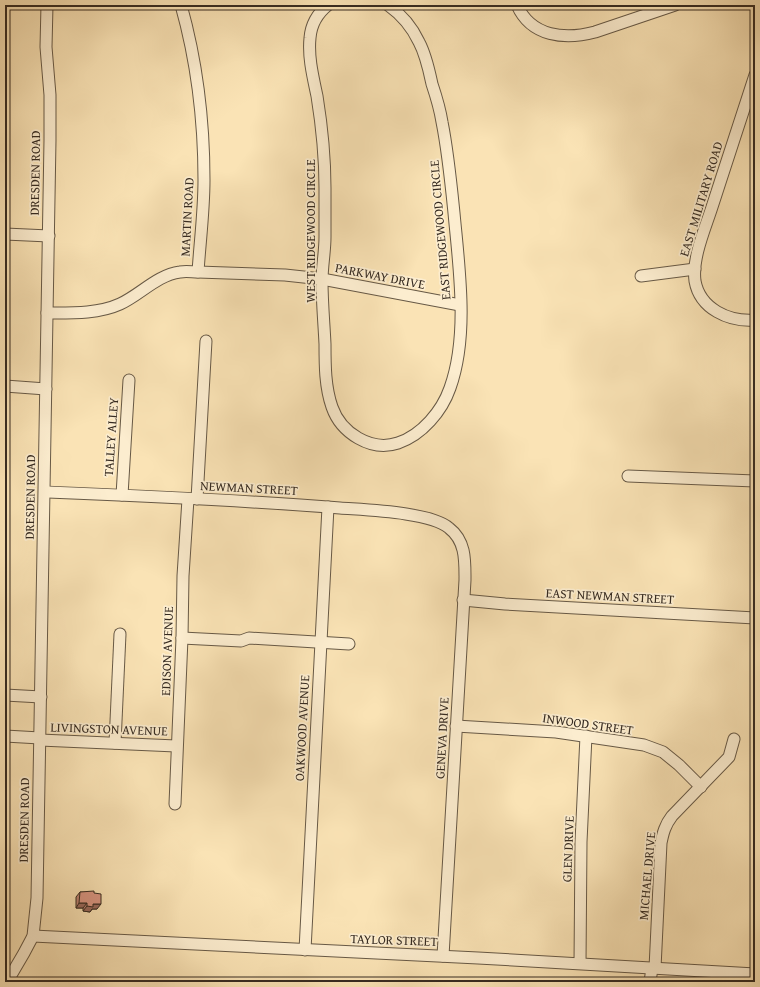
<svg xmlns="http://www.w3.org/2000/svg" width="760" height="987" font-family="'Gentium Book Plus',serif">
  <rect width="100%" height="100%" fill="#fae3b5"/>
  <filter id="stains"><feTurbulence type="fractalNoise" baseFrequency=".005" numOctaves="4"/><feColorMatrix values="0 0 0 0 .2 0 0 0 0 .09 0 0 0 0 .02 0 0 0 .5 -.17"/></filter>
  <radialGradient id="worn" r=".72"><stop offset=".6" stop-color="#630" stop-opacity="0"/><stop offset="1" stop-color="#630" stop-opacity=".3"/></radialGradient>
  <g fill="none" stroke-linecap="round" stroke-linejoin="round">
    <g stroke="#675946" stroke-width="13">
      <g id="minor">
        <path d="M328 5C318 13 311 25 310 38 308 57 313 77 317 96 322 127 325 157 325 188 325 205 325 221 325 237 325 252 322 266 322 281 322 302 324 323 325 344 325 365 325 387 332 407 341 433 371 452 398 443 422 435 442 411 450 388 469 335 459 268 454 213 451 183 448 152 442 122 440 109 436 96 432 84 429 70 426 55 419 42 412 27 402 15 388 5"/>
        <path d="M517 5C531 37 565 40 595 32L675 5"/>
        <path d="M755 75C741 119 726 163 712 207 705 229 692 258 695 281 700 309 729 322 755 320"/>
        <polyline points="5,234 49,236"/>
        <polyline points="198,272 285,275 322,279 460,305"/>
        <polyline points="641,276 695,269"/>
        <path d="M47 313C71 313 98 314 120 304 140 295 157 275 180 272 186 271 192 272 198 272 200 241 204 211 204 180 204 121 197 62 181 5"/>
        <polyline points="5,386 46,389"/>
        <polyline points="628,476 755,481"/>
        <path d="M45 492C143 496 242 500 340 508 365 510 431 512 449 528 466 541 465 561 465 580L443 956"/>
        <polyline points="122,495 129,380"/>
        <polyline points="197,499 206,341"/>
        <polyline points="463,600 505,604 755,618"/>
        <polyline points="182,638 241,641 249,638 349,644"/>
        <polyline points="5,695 41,697"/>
        <polyline points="456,726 556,732 644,745 663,752 679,765 701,787"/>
        <polyline points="5,736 40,738"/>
        <polyline points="40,740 176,746"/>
        <polyline points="115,743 120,634"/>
        <polyline points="175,804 182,638 183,576 188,499"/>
        <polyline points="33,936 478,958 755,974"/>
        <polyline points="305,950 328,507"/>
        <polyline points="580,963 581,842 586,736"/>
        <path d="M655 968 661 843C663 833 665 825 672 816L729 757 734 739"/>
        <polyline points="7,982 24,953 33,936 37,898 50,140 50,95 46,47 47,5"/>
        <polyline points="650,982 652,968"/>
      </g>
    </g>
    <use href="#minor" stroke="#fcedcf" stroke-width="11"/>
  </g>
  <polygon fill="#bb8171" stroke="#362b21" points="80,892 94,893 97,909 92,909 90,912 83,911 83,908 76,908 76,897"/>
  <g fill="#99695c" stroke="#362b21">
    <polygon points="79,903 87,903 83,908 76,908"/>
    <polygon points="93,904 101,904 97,909 92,909 90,912 83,911 87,906"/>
  </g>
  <polygon fill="#da9683" stroke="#362b21" points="94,891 94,893 101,894 101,904 93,904 93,907 87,906 87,903 79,903 80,892"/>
  <g text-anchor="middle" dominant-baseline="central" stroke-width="3.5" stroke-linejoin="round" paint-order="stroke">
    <g font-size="13" fill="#362b21" stroke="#fcedcf">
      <text transform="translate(35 173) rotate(-89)">DRESDEN ROAD</text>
      <text transform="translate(701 199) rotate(-73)">EAST MILITARY ROAD</text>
      <text transform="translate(187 217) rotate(-87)">MARTIN ROAD</text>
      <text transform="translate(440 230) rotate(-95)">EAST RIDGEWOOD CIRCLE</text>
      <text transform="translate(310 231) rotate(-90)">WEST RIDGEWOOD CIRCLE</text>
      <text transform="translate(380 276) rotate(11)">PARKWAY DRIVE</text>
      <text transform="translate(111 437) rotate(-86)">TALLEY ALLEY</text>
      <text transform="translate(249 488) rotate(3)">NEWMAN STREET</text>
      <text transform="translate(30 497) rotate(-89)">DRESDEN ROAD</text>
      <text transform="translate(610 596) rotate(3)">EAST NEWMAN STREET</text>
      <text transform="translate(167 651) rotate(-88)">EDISON AVENUE</text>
      <text transform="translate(588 724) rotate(8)">INWOOD STREET</text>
      <text transform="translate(302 728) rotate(-87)">OAKWOOD AVENUE</text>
      <text transform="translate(109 729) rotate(2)">LIVINGSTON AVENUE</text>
      <text transform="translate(442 738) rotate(-87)">GENEVA DRIVE</text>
      <text transform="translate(24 820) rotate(-89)">DRESDEN ROAD</text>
      <text transform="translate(568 849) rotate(-88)">GLEN DRIVE</text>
      <text transform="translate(647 876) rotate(-85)">MICHAEL DRIVE</text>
      <text transform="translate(394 940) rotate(2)">TAYLOR STREET</text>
    </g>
  </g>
  <rect width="760" height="987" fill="none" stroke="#fae3b5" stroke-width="20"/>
  <rect x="6" y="6" width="748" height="975" fill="none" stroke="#362b21" stroke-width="2"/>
  <rect x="10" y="10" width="740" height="967" fill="none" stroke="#362b21"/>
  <rect width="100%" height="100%" filter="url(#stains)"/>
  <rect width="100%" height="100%" fill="url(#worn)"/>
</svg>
